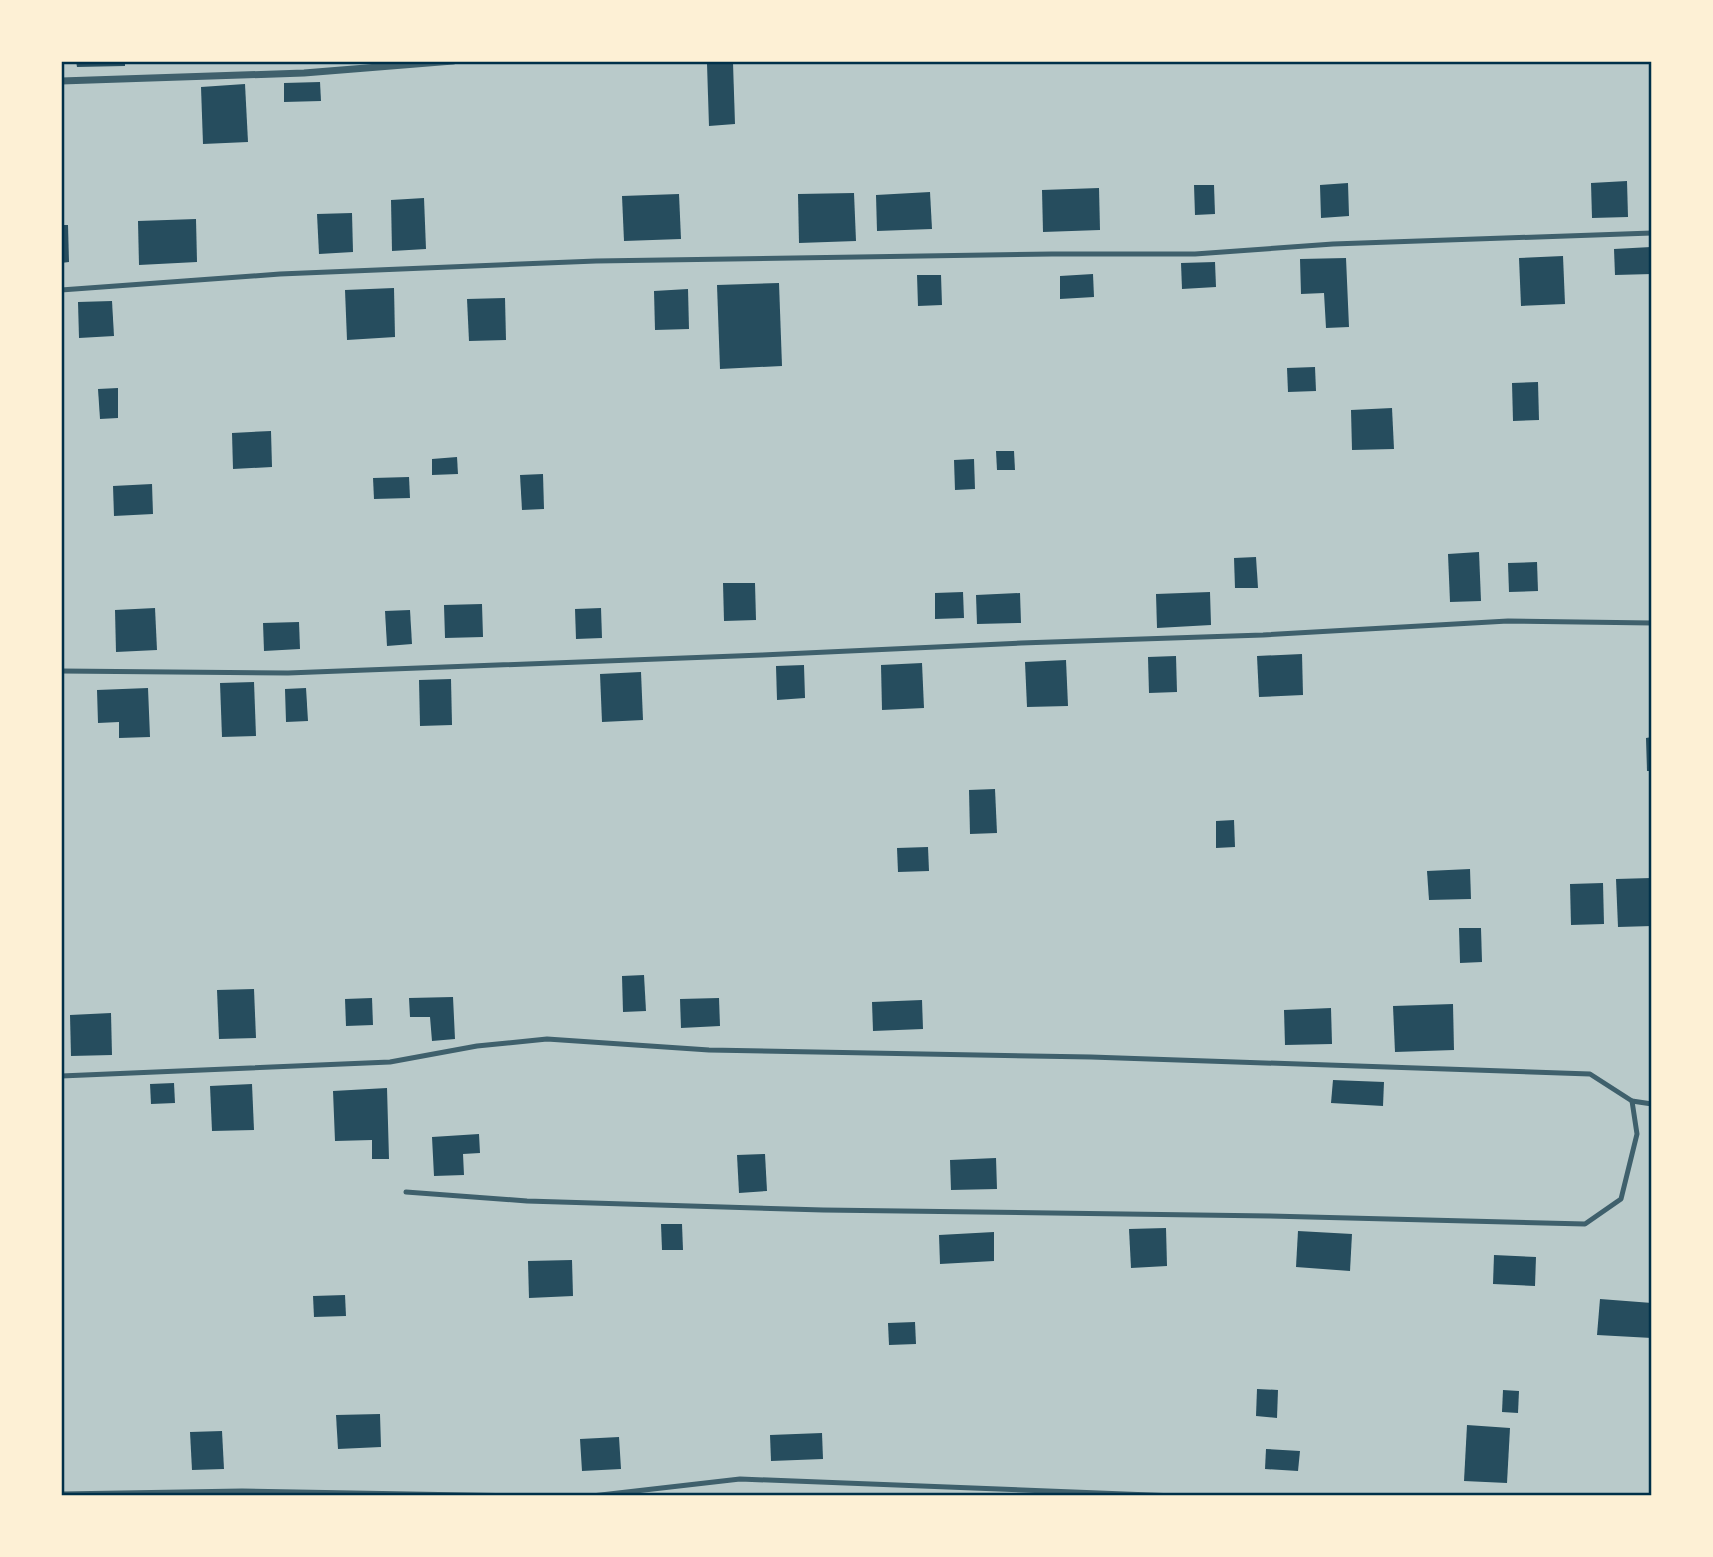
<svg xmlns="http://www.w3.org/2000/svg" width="1713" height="1557" font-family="'Crimson Pro',serif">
  <rect width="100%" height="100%" fill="#fdf0d5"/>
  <rect fill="#b9caca" x="61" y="61" width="1591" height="1435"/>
  <g fill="#264d5e">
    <polygon points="76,61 125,61 125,66 77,67"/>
    <polygon points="733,63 735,124 709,126 707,64"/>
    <polygon points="320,82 321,101 284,102 284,83"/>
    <polygon points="245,84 248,142 203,144 201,87"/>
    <polygon points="1627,181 1628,217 1592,218 1591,183"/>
    <polygon points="1348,183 1349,216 1321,218 1320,185"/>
    <polygon points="1194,185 1214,185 1215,214 1195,215"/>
    <polygon points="1099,188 1100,230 1043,232 1042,190"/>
    <polygon points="930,192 932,229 877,231 876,195"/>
    <polygon points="854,193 856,241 799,243 798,194"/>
    <polygon points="679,194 681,239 624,241 622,196"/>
    <polygon points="424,198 426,249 392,251 391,200"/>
    <polygon points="352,213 353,252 319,254 317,214"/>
    <polygon points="196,219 197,262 139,265 138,221"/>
    <polygon points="61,225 68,225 69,262 61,263"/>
    <polygon points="1651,247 1652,274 1615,275 1614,249"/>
    <polygon points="1563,256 1565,304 1521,306 1519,258"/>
    <polygon points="1346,258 1349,327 1326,328 1324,293 1301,294 1300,259"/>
    <polygon points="1215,262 1216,287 1182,289 1181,263"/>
    <polygon points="1093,274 1094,297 1060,299 1060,276"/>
    <polygon points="917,275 941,275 942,305 918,306"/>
    <polygon points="779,283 782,366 720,369 717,285"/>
    <polygon points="394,288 395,337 347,340 345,290"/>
    <polygon points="688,289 689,329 655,330 654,291"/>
    <polygon points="505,298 506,340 469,341 467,299"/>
    <polygon points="112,301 114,336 79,338 78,302"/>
    <polygon points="1315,367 1316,391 1288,392 1287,368"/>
    <polygon points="1538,382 1539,420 1513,421 1512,383"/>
    <polygon points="118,388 118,418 100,419 98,389"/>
    <polygon points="1392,408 1394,449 1352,450 1351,410"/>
    <polygon points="271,431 272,467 233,469 232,433"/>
    <polygon points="996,451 1014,451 1015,470 997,470"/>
    <polygon points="457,457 458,474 432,475 432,459"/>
    <polygon points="974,459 975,489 955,490 954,460"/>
    <polygon points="543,474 544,509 522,510 520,475"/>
    <polygon points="409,477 410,498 374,499 373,478"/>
    <polygon points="152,484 153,514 114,516 113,486"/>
    <polygon points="1479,552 1481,601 1450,602 1448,554"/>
    <polygon points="1256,557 1258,588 1235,588 1234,558"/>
    <polygon points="1537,562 1538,591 1509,592 1508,563"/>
    <polygon points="723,583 755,583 756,620 724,621"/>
    <polygon points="963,592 964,618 935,619 935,593"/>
    <polygon points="1210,592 1211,625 1157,628 1156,594"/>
    <polygon points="1020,593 1021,623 977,624 976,595"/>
    <polygon points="482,604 483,637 445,638 444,605"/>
    <polygon points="155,608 157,650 116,652 115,610"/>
    <polygon points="601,608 602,638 576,639 575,609"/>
    <polygon points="410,610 412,644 387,646 385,611"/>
    <polygon points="299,622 300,649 264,651 263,623"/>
    <polygon points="1302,654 1303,695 1259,697 1257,656"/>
    <polygon points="1176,656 1177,692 1149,693 1148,657"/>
    <polygon points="1066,660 1068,706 1027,707 1025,662"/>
    <polygon points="922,663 924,708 882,710 881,665"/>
    <polygon points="804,665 805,698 777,700 776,666"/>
    <polygon points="641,672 643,720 602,722 600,674"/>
    <polygon points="451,679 452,725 420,726 419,680"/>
    <polygon points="254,682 256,736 222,737 220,683"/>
    <polygon points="148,688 150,737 119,738 119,722 98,723 97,690"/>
    <polygon points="306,688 308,721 286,722 285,689"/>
    <polygon points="1652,737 1652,771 1647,771 1646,738"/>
    <polygon points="995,789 997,833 970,834 969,790"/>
    <polygon points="1234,820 1235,847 1216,848 1216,821"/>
    <polygon points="928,847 929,871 898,872 897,848"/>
    <polygon points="1470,869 1471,899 1429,900 1427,871"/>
    <polygon points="1651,878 1652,926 1618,927 1616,879"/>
    <polygon points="1603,883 1604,924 1571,925 1570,884"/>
    <polygon points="1459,928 1481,928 1482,962 1460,963"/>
    <polygon points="644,975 646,1011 623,1012 622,976"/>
    <polygon points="254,989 256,1038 219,1039 217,990"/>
    <polygon points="453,997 455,1039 432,1041 430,1017 410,1017 409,998"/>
    <polygon points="372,998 373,1025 346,1026 345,999"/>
    <polygon points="719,998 720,1026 681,1028 680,999"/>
    <polygon points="922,1000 923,1029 873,1031 872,1002"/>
    <polygon points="1453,1004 1454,1050 1395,1052 1393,1006"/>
    <polygon points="1331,1008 1332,1044 1285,1045 1284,1010"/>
    <polygon points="111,1013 112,1055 71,1056 70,1015"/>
    <polygon points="1333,1080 1384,1082 1383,1106 1331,1103"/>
    <polygon points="174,1083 175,1103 151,1104 150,1084"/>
    <polygon points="252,1084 254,1130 212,1131 210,1086"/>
    <polygon points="387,1088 389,1159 372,1159 372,1140 335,1141 333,1091"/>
    <polygon points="479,1134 480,1153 463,1154 464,1175 434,1176 432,1137"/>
    <polygon points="765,1154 767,1191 739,1193 737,1155"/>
    <polygon points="996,1158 997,1189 951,1190 950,1160"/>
    <polygon points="661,1224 682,1224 683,1250 662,1250"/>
    <polygon points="1166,1228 1167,1266 1131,1268 1129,1229"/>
    <polygon points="1298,1231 1352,1234 1350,1271 1296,1267"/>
    <polygon points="994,1232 994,1261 940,1264 939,1235"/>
    <polygon points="1494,1255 1536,1257 1535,1286 1493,1284"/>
    <polygon points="572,1260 573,1296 529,1298 528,1261"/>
    <polygon points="345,1295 346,1316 314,1317 313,1296"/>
    <polygon points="1600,1299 1652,1303 1652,1338 1597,1335"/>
    <polygon points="915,1322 916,1344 889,1345 888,1323"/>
    <polygon points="1257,1389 1278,1390 1277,1418 1256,1416"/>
    <polygon points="1503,1390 1519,1391 1518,1413 1502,1412"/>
    <polygon points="380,1414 381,1447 338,1449 336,1415"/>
    <polygon points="1467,1425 1510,1428 1507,1483 1464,1481"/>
    <polygon points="222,1431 224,1469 192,1470 190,1432"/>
    <polygon points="822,1433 823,1459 771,1461 770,1435"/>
    <polygon points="619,1437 621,1469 582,1471 580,1439"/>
    <polygon points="1266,1449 1300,1451 1298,1471 1265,1469"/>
  </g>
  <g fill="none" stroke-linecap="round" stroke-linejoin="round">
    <g stroke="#3f606c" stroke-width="5">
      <polyline points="61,290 280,274 596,261 1052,254 1195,254 1333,244 1652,233"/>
      <polyline points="61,671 288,673 762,655 1021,643 1263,635 1508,621 1652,623"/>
      <polyline points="61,1076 390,1062 477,1046 547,1039 709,1050 1091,1057 1590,1074 1632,1101 1652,1104"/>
      <polyline points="406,1192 527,1201 823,1210 1270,1216 1585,1224 1621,1199 1637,1134 1632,1101"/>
      <polyline points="61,1494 242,1491 525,1496"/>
      <polyline points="592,1496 740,1479 1176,1496"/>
    </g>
    <polyline stroke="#3f606c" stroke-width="7" points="61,81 304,73 453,61"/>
  </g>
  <rect width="1713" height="1557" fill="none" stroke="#fdf0d5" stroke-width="126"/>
  <rect x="63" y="63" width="1587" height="1431" fill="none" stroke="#003049" stroke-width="2.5"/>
</svg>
